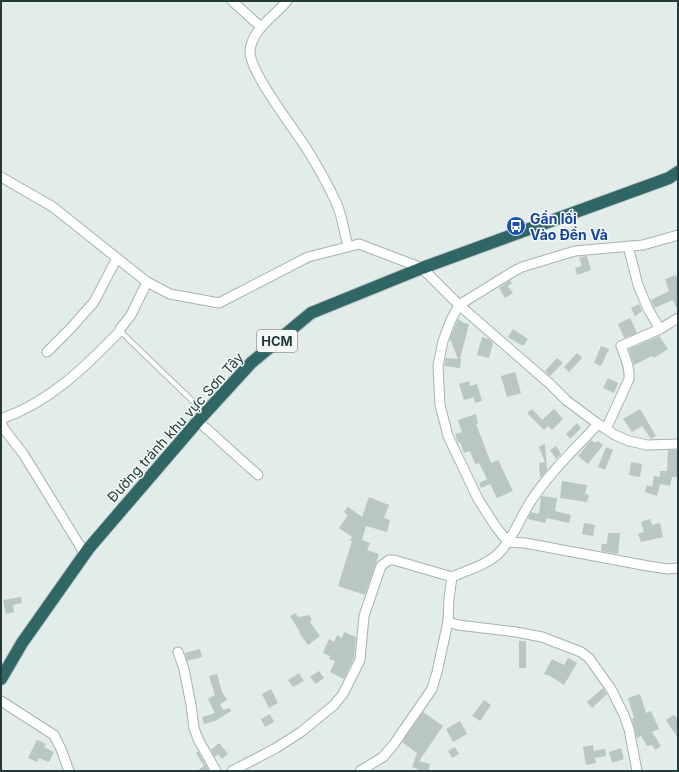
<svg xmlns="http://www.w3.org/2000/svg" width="679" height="772" font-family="Inter,sans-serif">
  <rect width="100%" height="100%" fill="#e2ece9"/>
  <g fill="#b8c7c3">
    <polygon points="587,256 591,270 577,275 575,268 582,266 579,257"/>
    <polygon points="676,275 678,281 678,311 673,300 654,308 651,300 669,291 665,279"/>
    <polygon points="510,280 512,283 508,286 513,293 505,298 499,288"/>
    <polygon points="639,304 642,311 635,316 631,308"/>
    <polygon points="630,318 637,333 624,338 618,324"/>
    <polygon points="458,319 464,323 469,324 460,359 461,359 460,368 444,366 446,358 458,359 450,339"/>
    <polygon points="513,329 528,339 523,346 508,337"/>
    <polygon points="659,336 668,349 654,358 652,356 634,365 629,349"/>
    <polygon points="482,337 489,339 493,343 489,358 477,355"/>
    <polygon points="601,346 609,349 601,366 594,363"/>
    <polygon points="577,353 582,358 569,372 564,367"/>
    <polygon points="557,358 563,363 550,376 545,371"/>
    <polygon points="515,372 521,393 507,397 501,376"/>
    <polygon points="608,378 618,383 614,393 603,388"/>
    <polygon points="469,381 470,386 477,384 482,401 475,403 474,397 464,400 459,384"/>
    <polygon points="532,409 548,426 544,430 527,413"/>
    <polygon points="554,409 563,419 552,430 542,420"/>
    <polygon points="640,409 656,436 651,439 642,426 632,432 623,419"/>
    <polygon points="476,414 478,424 476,424 491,463 498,460 513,491 497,498 490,484 481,488 479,483 487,479 479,463 475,464 470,451 464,453 460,442 458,443 455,434 462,432 458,420"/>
    <polygon points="577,423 581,428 570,439 566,434"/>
    <polygon points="591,440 596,443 598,441 603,445 588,464 578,456"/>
    <polygon points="545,444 547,470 542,476 540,477 539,463 545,462 539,447"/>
    <polygon points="556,446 561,454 556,459 550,450"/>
    <polygon points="606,447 613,450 605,470 598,467"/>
    <polygon points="668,450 678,450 678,477 672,477 670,486 660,484 657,496 645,492 647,485 652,487 654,476 660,477 660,471 667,471"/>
    <polygon points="631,462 642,464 640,477 629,475"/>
    <polygon points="562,481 587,485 585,494 589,495 587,502 560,498"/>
    <polygon points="541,496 557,498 555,511 571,515 569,523 547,518 545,523 528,519 531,512 539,514"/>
    <polygon points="369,497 389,505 384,518 390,520 387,532 366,526 362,540 370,543 367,550 379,554 365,595 338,586 352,541 350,540 352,537 339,528 348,515 344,512 348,507 362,517"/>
    <polygon points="650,519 652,525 660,523 663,537 641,542 638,534 644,532 641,522"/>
    <polygon points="584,523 595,525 593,536 582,534"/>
    <polygon points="608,533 620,533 618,554 601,551 602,544 607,544"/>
    <polygon points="21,597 22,603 13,605 14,612 6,614 3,600"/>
    <polygon points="295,613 298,617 309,615 312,620 310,622 320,636 308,645 299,633 300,632 290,616"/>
    <polygon points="344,632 356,637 354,658 344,679 330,672 335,661 329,659 330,656 323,653 329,639 334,642 337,635 342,638"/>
    <rect x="519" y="641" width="7" height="27"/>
    <polygon points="200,649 202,657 187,661 185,653"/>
    <polygon points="568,658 577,663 564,685 550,676 544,674 552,659 564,665"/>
    <polygon points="319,671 324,678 316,684 310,677"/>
    <polygon points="299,673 304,681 293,687 288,680"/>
    <polygon points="217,674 222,692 227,700 220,704 223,710 230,708 231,711 215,721 204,724 202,717 215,713 208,699 215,695 209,676"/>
    <polygon points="603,688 607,694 592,708 587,702"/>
    <polygon points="271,689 278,703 269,708 262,694"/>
    <polygon points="640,694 646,713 651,711 659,729 652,732 661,746 655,750 652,745 647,746 641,736 637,738 632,719 634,718 628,698"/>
    <polygon points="484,700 491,705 480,721 472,716"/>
    <polygon points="423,712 443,726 419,761 430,764 428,771 422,771 412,767 417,753 402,742"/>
    <polygon points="270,714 274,722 265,727 261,719"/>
    <polygon points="674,715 678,720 678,738 666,720"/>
    <polygon points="460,721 467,734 453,742 446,729"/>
    <polygon points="37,740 46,744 44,747 54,752 49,762 39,758 37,762 28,758"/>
    <polygon points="219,743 228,754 222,759 218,754 215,757 211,750"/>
    <polygon points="593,745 594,751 605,749 606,756 595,758 596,763 586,765 583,747"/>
    <polygon points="455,747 459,754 452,758 448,751"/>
    <polygon points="621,748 624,759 612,763 609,752"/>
    <polygon points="198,751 209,771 197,771 204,766 196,753"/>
  </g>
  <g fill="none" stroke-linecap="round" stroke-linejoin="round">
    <g stroke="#a5b4b1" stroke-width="6">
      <polyline id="lane" points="120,331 205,413"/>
    </g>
    <g stroke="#a5b4b1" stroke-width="11">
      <g id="street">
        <polyline points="232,1 261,27"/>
        <path d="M287 1C274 17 252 29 250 51 249 72 296 131 308 151 318 167 328 185 336 202 342 215 344 232 348 246"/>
        <polyline points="1,177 53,207 147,282 170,294 219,303 308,257 359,244 422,268 459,305 550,384 566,400 598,424 615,435 629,441 647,445 678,444"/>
        <polyline points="678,235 643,245 575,251 522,267 514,271 459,305 451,320 443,341 438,366 440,405 448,436 478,499 496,527 508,542 525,543 648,566 668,569 678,568"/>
        <polyline points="628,246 638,285 648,309 660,329"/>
        <polyline points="47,352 70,329 94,302 117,258"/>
        <path d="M1 419C50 402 85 367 120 331V329L131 315 147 282"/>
        <polyline points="198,421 258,475"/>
        <polyline points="1,422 4,429 24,455 85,554"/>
        <path d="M606 429 629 379C630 367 625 357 621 346L660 329 678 318"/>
        <path d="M452 577C467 570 487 565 499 553 513 539 520 518 531 501 549 473 575 449 598 424"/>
        <polyline points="178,652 184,669 191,705 194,728 198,739 216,771"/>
        <polyline points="1,701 54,735 61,749 69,771"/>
        <polyline points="232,771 276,748 301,732 334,705 343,694 360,660 364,616 381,566 389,560 394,560 452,577 449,598 448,622 458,625 516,632 542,637 581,652 589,658 611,689 624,715 629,729 637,771"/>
        <polyline points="360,771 383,757 394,744 432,689 437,672 448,622"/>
      </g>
    </g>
    <g stroke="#c1c8c8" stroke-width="14">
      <polyline id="highway" points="1,679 22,643 89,548 198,421 251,363 311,313 422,268 669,178 678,172"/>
    </g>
    <use href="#lane" stroke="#fff" stroke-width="4.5"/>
    <use href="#street" stroke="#fff" stroke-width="9"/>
    <use href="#highway" stroke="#306766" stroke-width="12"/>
  </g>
  <defs>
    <g id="bus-disc" transform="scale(1)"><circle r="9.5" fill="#1a4fb4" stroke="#f3f8f7"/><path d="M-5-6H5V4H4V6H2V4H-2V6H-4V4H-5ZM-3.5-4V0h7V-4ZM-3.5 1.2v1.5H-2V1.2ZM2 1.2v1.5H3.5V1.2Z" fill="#fff"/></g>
  </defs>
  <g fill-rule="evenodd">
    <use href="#bus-disc" x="516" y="226"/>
  </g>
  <g text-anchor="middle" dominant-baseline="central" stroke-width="3" stroke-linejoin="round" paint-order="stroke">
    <rect fill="#f3f8f7" stroke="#617473" stroke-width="1" x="257" y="330" width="40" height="22" rx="3"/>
    <g font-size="13" font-weight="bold" fill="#233c3a">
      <text x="277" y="341">HCM</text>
    </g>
    <g font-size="14" font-weight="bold" fill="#164399" stroke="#f3f8f7" text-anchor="start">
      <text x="530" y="218">Gần lối<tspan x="530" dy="16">Vào Đền Và</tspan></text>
    </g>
    <g font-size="14" fill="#233c3a" stroke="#f3f8f7">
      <text transform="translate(175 427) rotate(-48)">Đường tránh khu vực Sơn Tây</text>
    </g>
  </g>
  <rect width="679" height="772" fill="none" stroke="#233c3a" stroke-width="4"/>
</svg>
